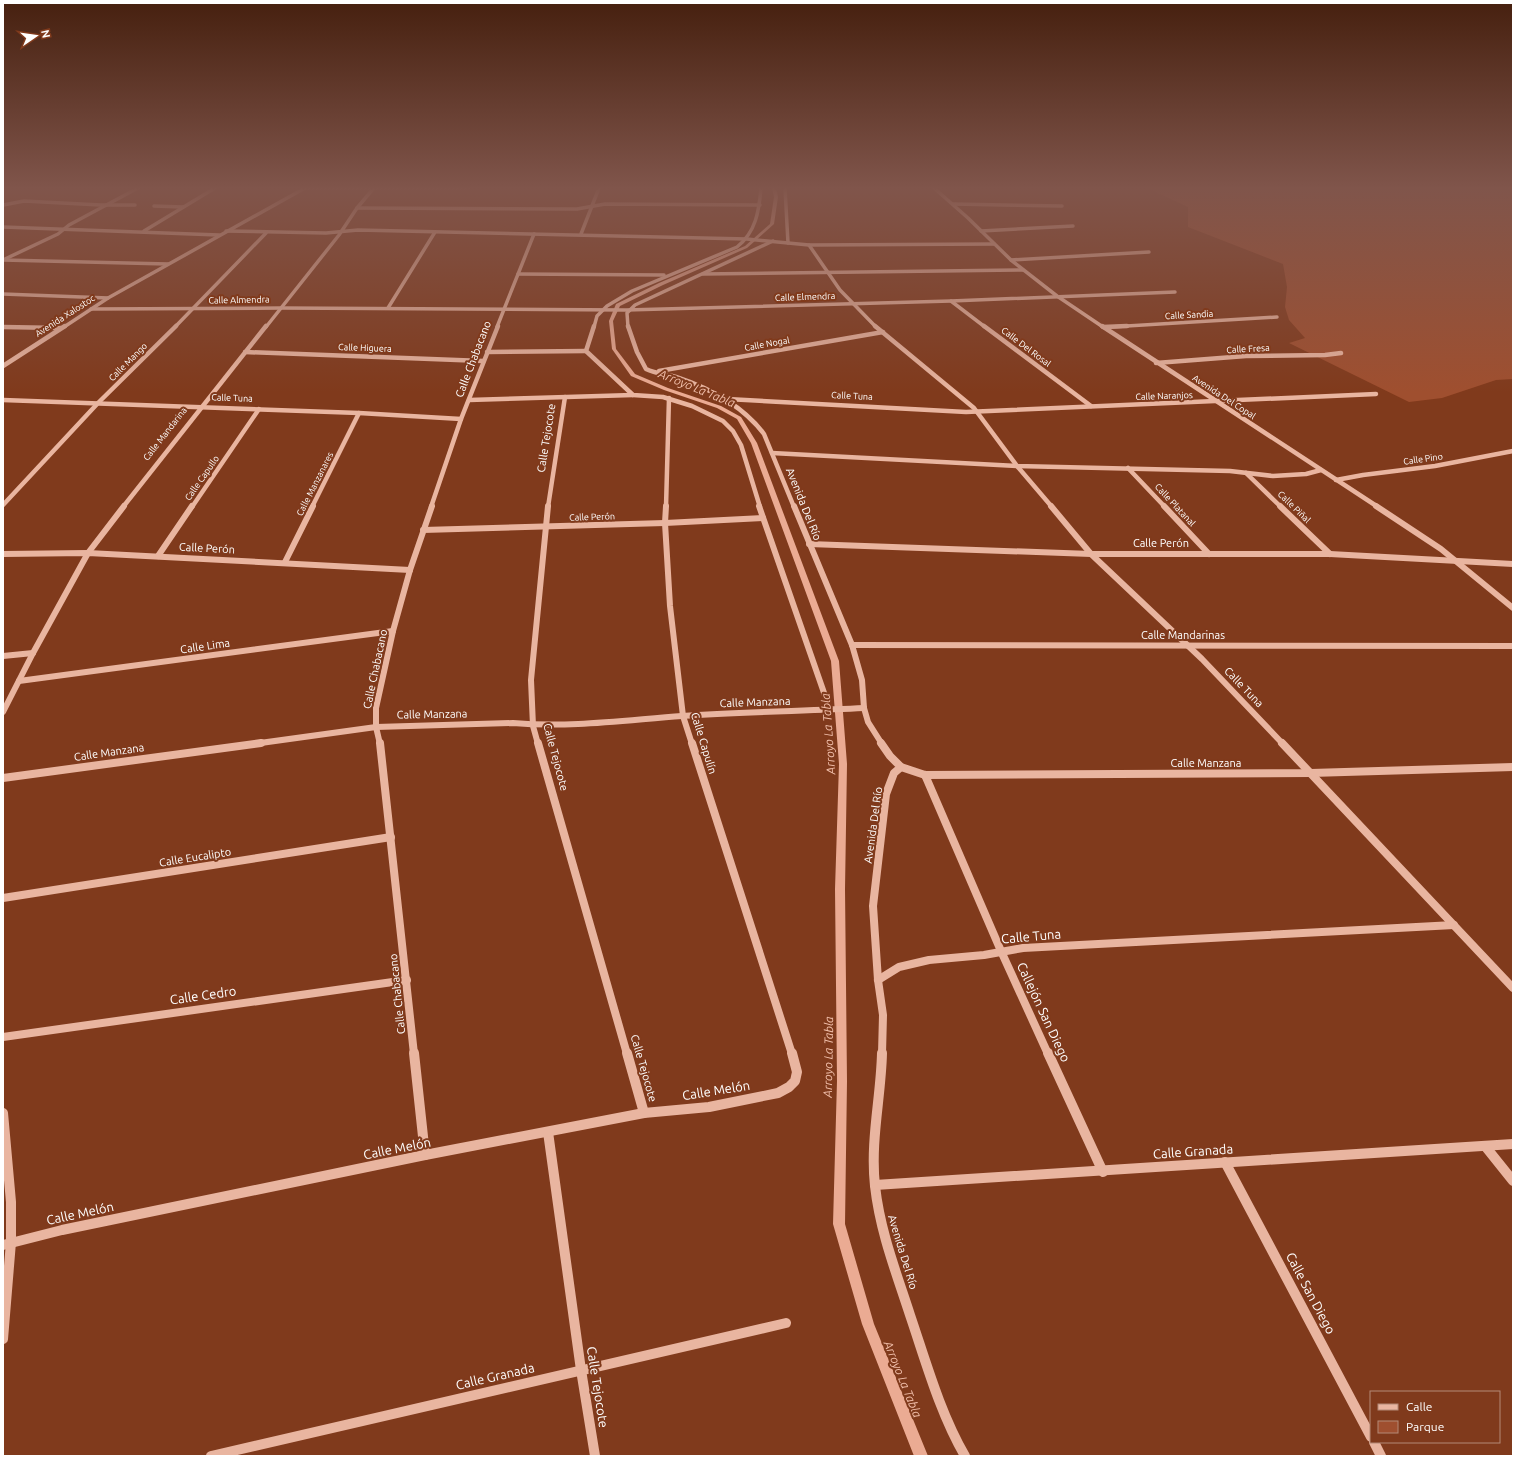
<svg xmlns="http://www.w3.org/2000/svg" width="1516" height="1459" font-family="Ubuntu,sans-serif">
  <rect width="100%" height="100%" fill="#803a1c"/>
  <polygon fill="#9f4f2f" points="1147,188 1513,188 1513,379 1496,380 1442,398 1409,402 1289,343 1305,338 1289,320 1285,307 1287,287 1283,264 1188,227 1188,207"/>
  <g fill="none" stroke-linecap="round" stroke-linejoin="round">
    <polygon fill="#ebab93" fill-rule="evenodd" points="772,188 776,188 778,197 774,224 747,248 663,285 620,306 613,321 616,349 635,374 668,388 721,406 741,417 757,443 839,661 847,764 845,889 847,1081 845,1224 874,1324 928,1456 914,1456 862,1324 833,1224 837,1081 835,889 839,764 831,661 751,443 737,419 717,408 664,390 631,376 612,349 609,321 616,304 659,283 745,246 770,224 774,197"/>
    <g stroke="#e9b5a0" stroke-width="3.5">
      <polyline points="302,188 468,188"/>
      <polyline points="785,188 788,243"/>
      <polyline points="934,188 968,218 1011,260 1057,296 1103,327"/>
      <polyline points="953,204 1062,206"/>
      <polyline points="3,205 24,201 101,205 135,205"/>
      <polyline points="154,206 183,207"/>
      <polyline points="357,208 577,209 605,204 760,205"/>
      <polyline points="3,227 219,235"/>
      <polyline points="144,231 215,188"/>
      <polyline points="226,231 326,233 358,230 747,239 809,245 994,244"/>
      <polyline points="981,231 1073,226"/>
      <polyline points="581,234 599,188"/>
      <polyline points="809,245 840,290 876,327"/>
      <polyline points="5,259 58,234 69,225 138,188"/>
      <polyline points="3,260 168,264"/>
      <polyline points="1011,260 1149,252"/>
      <polyline points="518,274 664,275"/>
      <polyline points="703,274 1023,270"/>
      <polyline points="3,294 108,298"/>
      <polyline points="951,301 985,327"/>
      <polyline points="388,308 435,232"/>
      <polyline points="91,309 281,308 626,310 951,301 1175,292"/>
      <polyline points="64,327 108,298 305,188"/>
      <polyline points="175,327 266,233"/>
      <polyline points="266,327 339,235 357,208 373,189"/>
      <polyline points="497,327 534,234"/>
      <path d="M594 327 597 316 607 306 632 291 737 247C756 232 759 211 761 188"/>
      <polyline points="628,327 627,313 635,305 773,241"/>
      <polyline points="1110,327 1277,317"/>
    </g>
    <g stroke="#e9b5a0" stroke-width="4.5">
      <polyline points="594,326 586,351 633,395 663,397 692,406 723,421 733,431 741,445 760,507"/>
      <path d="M628 326 637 352 646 369C656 374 666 374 676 377 709 388 743 406 764 434L794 507"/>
      <polyline points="875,326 974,408 1017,466 1052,507"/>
      <polyline points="984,326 1091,406"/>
      <polyline points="1102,326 1378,507"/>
      <polyline points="3,327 61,328"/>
      <polyline points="1103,327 1127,326"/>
      <polyline points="245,352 483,361"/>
      <polyline points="487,352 586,351"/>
      <polyline points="1156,363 1246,356 1325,355 1341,353"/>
      <polyline points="3,366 65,326"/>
      <polyline points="659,371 883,332"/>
      <polyline points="727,399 966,412 1376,394"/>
      <polyline points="3,400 359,413 461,419"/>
      <polyline points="469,400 633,395"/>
      <polyline points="772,453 1017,466 1230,471 1273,476 1306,474 1321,470"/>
      <polyline points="1128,468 1165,507"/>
      <polyline points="1246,473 1281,507"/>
      <polyline points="1336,480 1363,475 1435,466 1513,451"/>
      <polyline points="3,505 98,403 176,326"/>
      <polyline points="123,507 266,326"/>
      <polyline points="192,507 259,409"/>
      <polyline points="312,507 359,413"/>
      <polyline points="431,507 461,419 498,326"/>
      <polyline points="548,507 565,397"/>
      <polyline points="666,507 669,398"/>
    </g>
    <g stroke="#e9b5a0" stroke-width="6">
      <polyline points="666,506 665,523 670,606 683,716 692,744"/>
      <polyline points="759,506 830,710"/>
      <polyline points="794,506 852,645 862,680 864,708 868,722 882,744"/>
      <polyline points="1051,506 1091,554 1202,659 1283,744"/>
      <polyline points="1164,506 1209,554"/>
      <polyline points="1280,506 1330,554"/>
      <polyline points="1376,506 1441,549 1513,608"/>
      <polyline points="423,530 665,523 763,518"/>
      <polyline points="809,544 1091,554 1330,554 1513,564"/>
      <polyline points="3,554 88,553 410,570"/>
      <polyline points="158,556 192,506"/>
      <polyline points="285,562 313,506"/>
      <polyline points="852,645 1513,646"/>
      <polyline points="3,656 33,653"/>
      <polyline points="19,681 393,631"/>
      <polyline points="3,712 33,653 88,553 124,506"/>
      <path d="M253 744 376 727 513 723C570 728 626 720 682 716 743 712 803 711 864 708"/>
      <polyline points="380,744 376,727 376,708 393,631 410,570 432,506"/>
      <polyline points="538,744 533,726 531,680 548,506"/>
    </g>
    <g stroke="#e9b5a0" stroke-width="8">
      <polyline points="380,743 414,1054"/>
      <polyline points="538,743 627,1054"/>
      <polyline points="692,743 792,1054"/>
      <polyline points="881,743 890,756 901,767 894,773 886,794 873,906 878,980 883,1015 882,1054"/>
      <polyline points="1282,743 1513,988"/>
      <polyline points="901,767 925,775 1311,773 1513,767"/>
      <polyline points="925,775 1001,951 1048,1054"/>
      <polyline points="3,778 261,743"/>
      <polyline points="3,898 391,837"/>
      <polyline points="878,980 899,967 929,960 984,955 1023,948 1454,925"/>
      <polyline points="3,1037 407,980"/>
    </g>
    <g stroke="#e9b5a0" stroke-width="10">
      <polyline points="414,1053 425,1155"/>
      <polyline points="627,1053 644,1113"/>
      <path d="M882 1053C881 1097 870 1141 875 1186 880 1231 896 1272 910 1315 926 1362 940 1413 965 1456"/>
      <polyline points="1048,1053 1103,1172"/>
      <polyline points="3,1113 11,1202 11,1242 3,1339"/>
      <polyline points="548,1132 581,1370 595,1456"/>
      <polyline points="1485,1146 1513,1181"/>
      <polyline points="1225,1162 1371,1437"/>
      <polyline points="875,1185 1513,1144"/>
      <polyline points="3,1245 62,1230 425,1155 644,1113 709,1107 778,1093 789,1087 795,1081 797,1072 792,1053"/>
      <polyline points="1374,1442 1381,1456"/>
      <polyline points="211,1456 786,1323"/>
    </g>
  </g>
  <linearGradient id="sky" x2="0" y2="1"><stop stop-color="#46200f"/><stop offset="0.48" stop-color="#80554b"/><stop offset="1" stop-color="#80554b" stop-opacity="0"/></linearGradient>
  <rect width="1516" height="392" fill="url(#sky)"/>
  <g text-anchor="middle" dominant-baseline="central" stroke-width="4" stroke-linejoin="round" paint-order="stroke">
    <g font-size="9" fill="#fff" stroke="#803a1c">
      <text transform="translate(805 297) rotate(-2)">Calle Elmendra</text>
      <text transform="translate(239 300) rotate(-1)">Calle Almendra</text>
      <text transform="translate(1189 315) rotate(-3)">Calle Sandia</text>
      <text transform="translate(65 316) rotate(-33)">Avenida Xalostoc</text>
      <text transform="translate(767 344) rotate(-10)">Calle Nogal</text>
      <text transform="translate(1026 347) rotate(37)">Calle Del Rosal</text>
      <text transform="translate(365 348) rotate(2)">Calle Higuera</text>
      <text transform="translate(1248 349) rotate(-3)">Calle Fresa</text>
      <text transform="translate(128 362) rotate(-45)">Calle Mango</text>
      <text transform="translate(852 396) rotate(3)">Calle Tuna</text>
      <text transform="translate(1164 396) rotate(-2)">Calle Naranjos</text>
      <text transform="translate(1224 397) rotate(33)">Avenida Del Copal</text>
      <text transform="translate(232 398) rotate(2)">Calle Tuna</text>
      <text transform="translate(165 434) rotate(-52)">Calle Mandarina</text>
      <text transform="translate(1423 459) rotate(-8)">Calle Pino</text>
      <text transform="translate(202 478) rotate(-55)">Calle Capullo</text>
      <text transform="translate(315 484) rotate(-63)">Calle Manzanares</text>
      <text transform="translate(1175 505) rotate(47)">Calle Platanal</text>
      <text transform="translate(1294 507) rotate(44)">Calle Piñal</text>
      <text transform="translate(592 517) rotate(-2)">Calle Perón</text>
    </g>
    <g font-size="11" fill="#fff" stroke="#803a1c">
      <text transform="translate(473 359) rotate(-69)">Calle Chabacano</text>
      <text transform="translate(546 438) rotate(-81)">Calle Tejocote</text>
      <text transform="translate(804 504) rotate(68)">Avenida Del Río</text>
      <text x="1161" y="543">Calle Perón</text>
      <text transform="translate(207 548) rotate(3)">Calle Perón</text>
      <text x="1183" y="635">Calle Mandarinas</text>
      <text transform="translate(205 646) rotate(-8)">Calle Lima</text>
      <text transform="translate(375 669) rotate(-78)">Calle Chabacano</text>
      <text transform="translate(1244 687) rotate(46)">Calle Tuna</text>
      <text transform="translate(755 702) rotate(-2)">Calle Manzana</text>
      <text transform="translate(432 714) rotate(-1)">Calle Manzana</text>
      <text transform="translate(704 743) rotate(73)">Calle Capulín</text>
      <text transform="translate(109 752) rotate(-8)">Calle Manzana</text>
      <text transform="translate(556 757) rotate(75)">Calle Tejocote</text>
      <text x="1206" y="763">Calle Manzana</text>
      <text transform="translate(873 825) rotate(-82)">Avenida Del Río</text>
      <text transform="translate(195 857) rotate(-9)">Calle Eucalipto</text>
      <text transform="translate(397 994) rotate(-96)">Calle Chabacano</text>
      <text transform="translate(644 1068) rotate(74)">Calle Tejocote</text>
      <text transform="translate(903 1252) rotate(73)">Avenida Del Río</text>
    </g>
    <g font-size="12" font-style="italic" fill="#f1bfab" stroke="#803a1c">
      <text transform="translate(697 388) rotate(22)">Arroyo La Tabla</text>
      <text transform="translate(828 734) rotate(-94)">Arroyo La Tabla</text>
      <text transform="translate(828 1057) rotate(-89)">Arroyo La Tabla</text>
      <text transform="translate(903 1379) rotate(68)">Arroyo La Tabla</text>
    </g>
    <g font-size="13" fill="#fff" stroke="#803a1c">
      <text transform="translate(1031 936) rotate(-5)">Calle Tuna</text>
      <text transform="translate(203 995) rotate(-8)">Calle Cedro</text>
      <text transform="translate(1044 1012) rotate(65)">Callejón San Diego</text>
      <text transform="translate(716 1090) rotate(-9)">Calle Melón</text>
      <text transform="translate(397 1148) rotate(-11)">Calle Melón</text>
      <text transform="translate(1193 1151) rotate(-4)">Calle Granada</text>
      <text transform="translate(80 1213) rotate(-12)">Calle Melón</text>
      <text transform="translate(1311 1293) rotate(62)">Calle San Diego</text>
      <text transform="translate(495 1376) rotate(-13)">Calle Granada</text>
      <text transform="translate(598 1387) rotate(81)">Calle Tejocote</text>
    </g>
  </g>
  <rect width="1516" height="1459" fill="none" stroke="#ffffff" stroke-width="8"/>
  <rect x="1370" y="1391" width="130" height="52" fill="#803a1c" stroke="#b38977"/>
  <rect x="1378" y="1404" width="20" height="6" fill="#e9b5a0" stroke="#b38977"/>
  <text x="1406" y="1411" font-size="12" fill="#ffffff">Calle</text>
  <rect x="1378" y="1421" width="20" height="12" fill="#9f4f2f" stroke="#b38977"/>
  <text x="1406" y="1431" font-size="12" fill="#ffffff">Parque</text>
  <g transform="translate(36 36) rotate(77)" stroke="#803a1c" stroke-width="3" paint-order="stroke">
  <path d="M0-3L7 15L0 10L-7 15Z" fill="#ffffff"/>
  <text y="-6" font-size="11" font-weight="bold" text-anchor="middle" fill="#ffffff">N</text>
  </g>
</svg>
